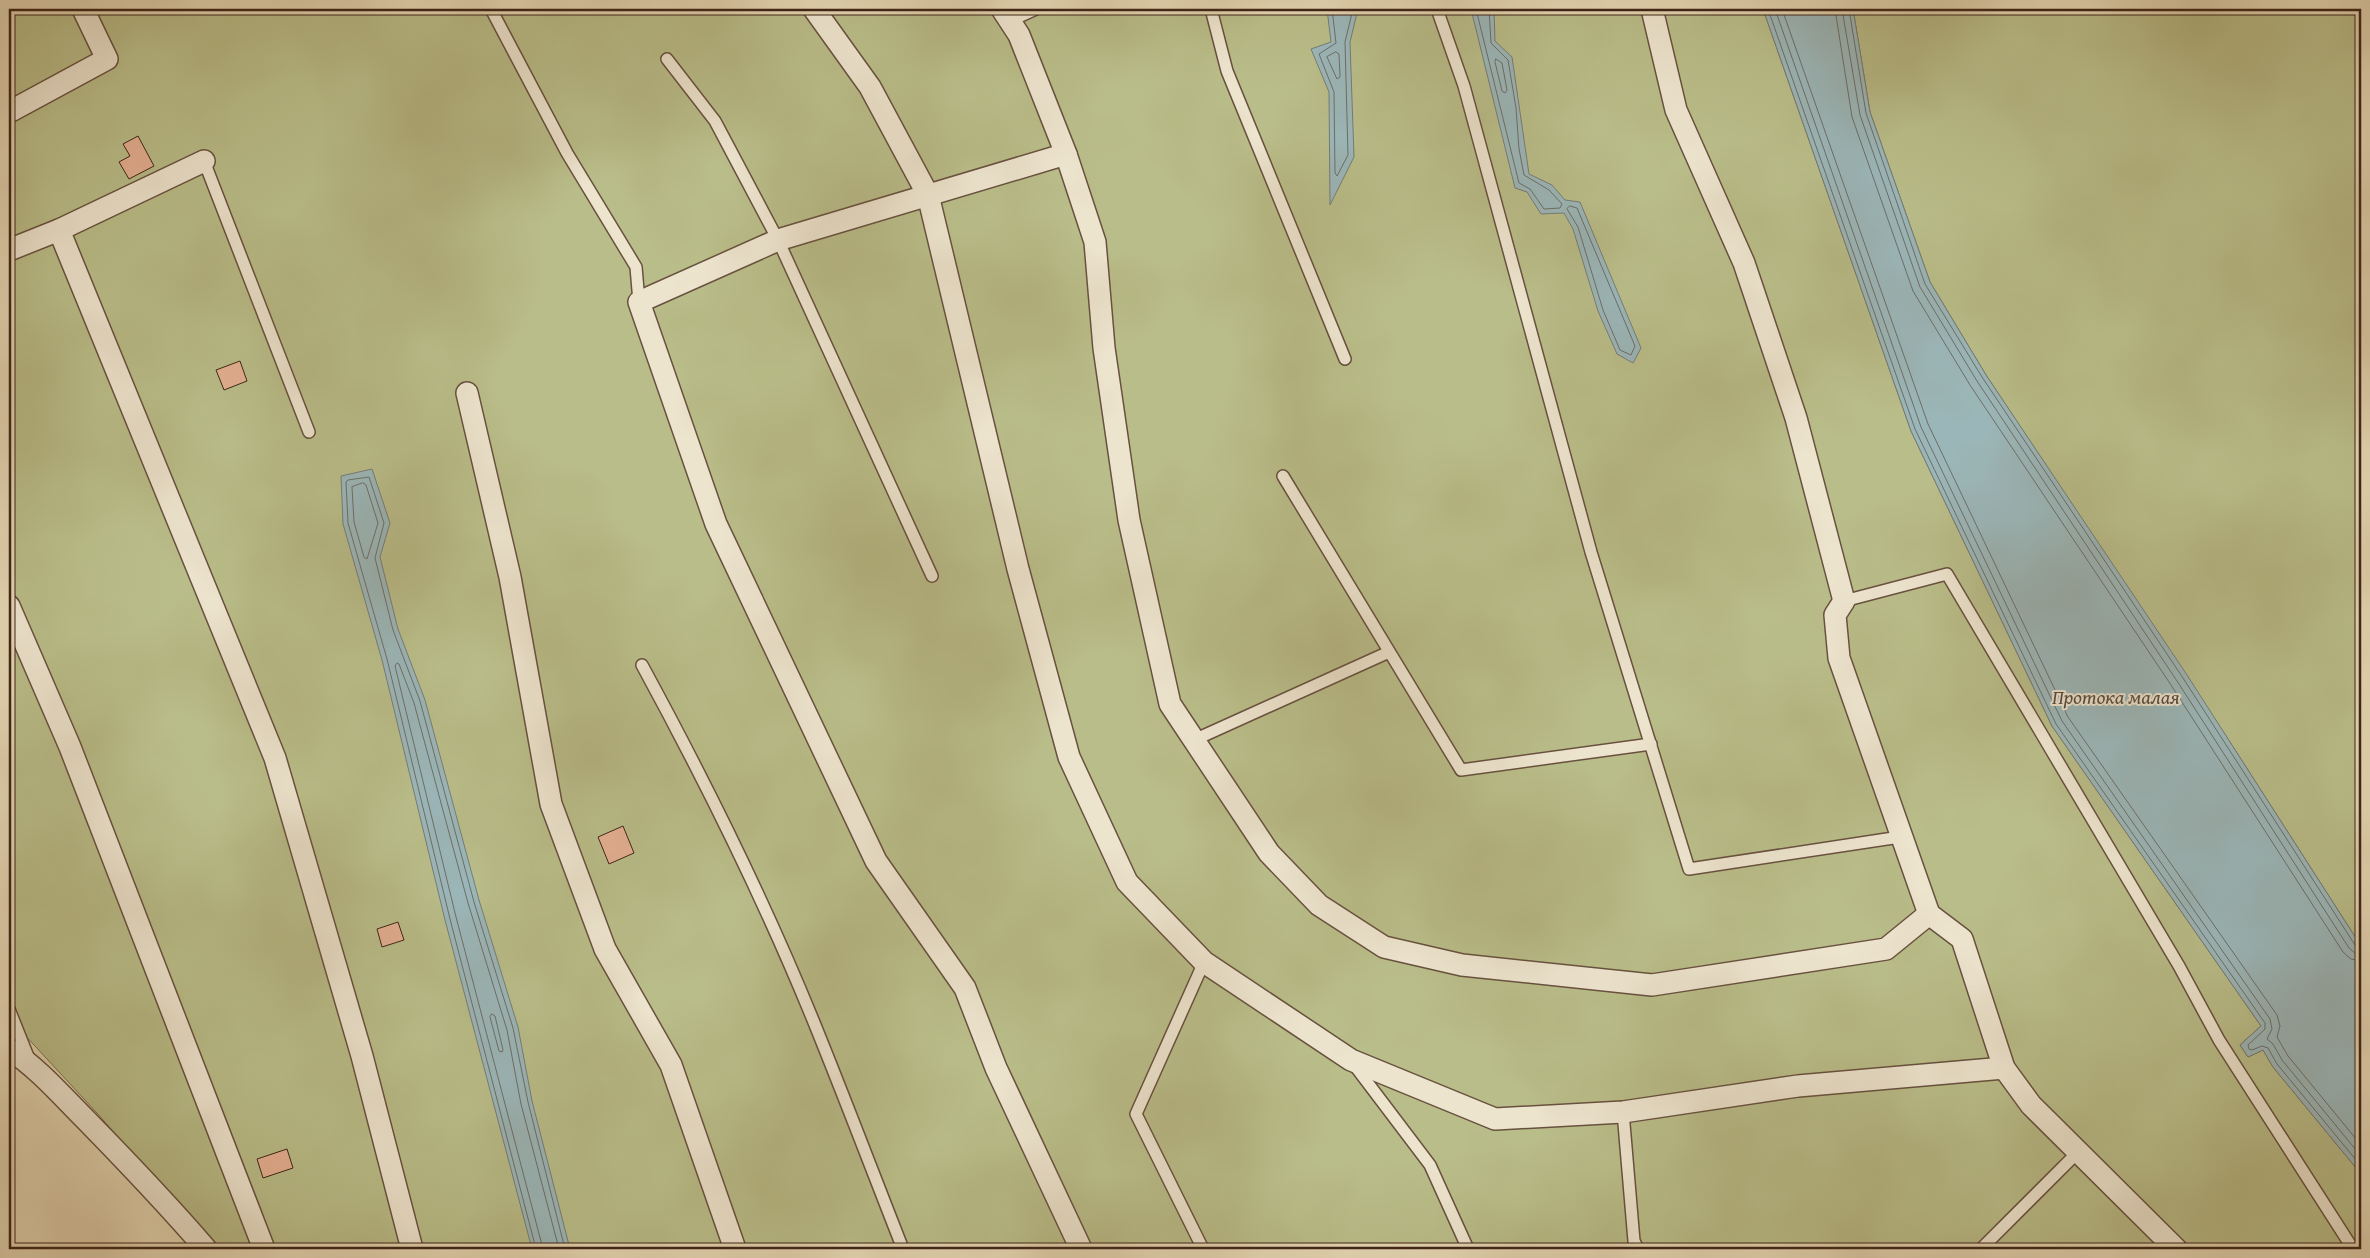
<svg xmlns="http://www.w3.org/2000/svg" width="2370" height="1258" font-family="'Gentium Book Plus',serif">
  <rect width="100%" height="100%" fill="#e4d6b3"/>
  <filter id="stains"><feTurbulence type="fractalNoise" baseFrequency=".004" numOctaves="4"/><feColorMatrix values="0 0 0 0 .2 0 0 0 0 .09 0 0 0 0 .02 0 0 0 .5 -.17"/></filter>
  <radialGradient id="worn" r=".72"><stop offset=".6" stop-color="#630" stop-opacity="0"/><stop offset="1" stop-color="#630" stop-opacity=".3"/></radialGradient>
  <g fill="#b9bd89" stroke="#7c7150">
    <polygon points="9,9 1763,9 1911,431 2052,726 2261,1026 2240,1045 2248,1057 2263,1050 2273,1067 2361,1174 2361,1249 216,1249 97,1113 9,1018"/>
    <polygon points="1853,9 2361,9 2361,946 2228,739 1986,375 1930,282 1870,112"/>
  </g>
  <g fill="#9bb6b8" stroke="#767c78">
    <polygon points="1327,9 1358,9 1350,42 1354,157 1330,205 1329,92 1311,49 1331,42"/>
    <polygon points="1471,9 1494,9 1495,41 1512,57 1529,174 1552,185 1565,200 1580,202 1641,348 1633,363 1617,354 1598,311 1573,229 1564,213 1541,214 1527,192 1515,188"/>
    <polygon points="1763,9 1853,9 1870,112 1930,282 1986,375 2187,675 2361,946 2361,1174 2273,1067 2263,1050 2248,1057 2240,1045 2261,1026 2052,726 1911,431"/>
    <polygon points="372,469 390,523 380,557 398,629 425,700 479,900 518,1027 532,1101 570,1249 532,1249 445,920 382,660 343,524 341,476"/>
  </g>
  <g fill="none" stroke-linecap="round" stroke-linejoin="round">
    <g stroke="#6c6e68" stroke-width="1">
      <polyline points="1332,9 1336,43 1319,54 1334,92 1335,173 1337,176 1348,155 1345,42 1353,9"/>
      <polyline points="1476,9 1519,183 1530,189 1544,209 1560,208 1562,204 1549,190 1524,175 1519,149 1516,108 1508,60 1491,43 1489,9"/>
      <polyline points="1768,9 1915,429 2056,724 2265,1023 2265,1029 2248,1045 2249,1049 2252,1050 2262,1046 2268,1048 2277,1064 2361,1166"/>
      <polyline points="1775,9 1921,427 2062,721 2270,1019 2272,1029 2267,1039 2273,1044 2282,1060 2361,1156"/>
      <polyline points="1782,9 1928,424 2068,717 2277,1015 2280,1026 2277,1037 2288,1056 2361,1145"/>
      <polyline points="1835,9 1852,117 1913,291 1970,385 2171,685 2343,952 2351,959 2361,961"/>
      <polyline points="1842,9 1860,115 1920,287 1977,381 2177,681 2349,948 2355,953 2361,954"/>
      <polyline points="1849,9 1866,113 1925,284 1982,377 2183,678 2355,945 2361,948"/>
      <polygon points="1336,52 1339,54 1340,77 1337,79 1327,57"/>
      <polygon points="1496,59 1502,63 1507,90 1505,93 1502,91 1495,62"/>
      <polygon points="1570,206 1577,208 1635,346 1631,355 1620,350 1603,310 1578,227 1567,209"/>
      <polygon points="363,483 366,485 378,523 367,559 364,557 354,522 352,487"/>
      <polygon points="492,1014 495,1016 503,1050 502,1052 499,1051 490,1017"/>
      <polyline points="536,1249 450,919 387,659 348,523 346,482 348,480 369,477 384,523 375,558 393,630 420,701 474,902 513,1028 528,1102 565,1249"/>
      <polyline points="543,1249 456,917 395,666 397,663 399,664 414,703 468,903 507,1030 521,1104 559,1249"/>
    </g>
  </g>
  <g fill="#e4b093" stroke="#3e2518">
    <polygon points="138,136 154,166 129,179 119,162 130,156 123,144"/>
    <polygon points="240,361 247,381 224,390 216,370"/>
    <polygon points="623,826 634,853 609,864 598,837"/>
    <polygon points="398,922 404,940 382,947 377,929"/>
    <polygon points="287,1149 293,1168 263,1178 257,1159"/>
  </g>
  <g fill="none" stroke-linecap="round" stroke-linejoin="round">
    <g stroke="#68513f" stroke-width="14">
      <g id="service">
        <polyline points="491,9 567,153 636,267 639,302"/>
        <polyline points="1211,9 1227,71 1345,359"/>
        <polyline points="1437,9 1464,86 1591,552 1689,869 1900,837"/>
        <polyline points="1010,21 1036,9"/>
        <polyline points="667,59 715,121 778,240 932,576"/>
        <polyline points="204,161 309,432"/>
        <polyline points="1283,476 1461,770 1651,744"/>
        <polyline points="1844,601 1947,574 2179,966 2219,1040 2353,1249"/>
        <path d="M642 665C704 779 764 900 813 1020 844 1096 873 1173 903 1249"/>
        <polyline points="1194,740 1389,652"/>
        <polyline points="9,1009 29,1059"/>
        <polyline points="1355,1066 1430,1165 1468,1249"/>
        <polyline points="1623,1112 1634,1241 1638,1249"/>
        <polyline points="1203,1249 1136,1114 1204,962"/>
        <polyline points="1981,1249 2077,1153"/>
      </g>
    </g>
    <g stroke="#68513f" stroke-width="24">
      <g id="minor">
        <polyline points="814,9 870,87 928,195 1018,569 1069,757 1127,882 1204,962 1351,1060 1495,1119 1623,1112 1798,1086 2004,1068"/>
        <polyline points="1002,9 1019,35 1066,154 1095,242 1104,348 1129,520 1170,704 1269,853 1319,905 1384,947 1462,965 1652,985 1886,949 1929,914"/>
        <polyline points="1652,9 1676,110 1744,263 1796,418 1844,601 1835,615 1839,658 1929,914 1962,939 2004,1068 2031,1105 2176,1249"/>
        <polyline points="9,112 107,59 83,9"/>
        <polyline points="1066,154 778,240 639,302 716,524 876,861 965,988 996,1068 1081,1249"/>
        <polyline points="59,230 275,758 362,1056 412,1249"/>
        <polyline points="9,250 59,230 204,161"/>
        <polyline points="467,393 510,577 551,804 605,949 671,1065 735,1249"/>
        <polyline points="9,606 70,747 264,1249"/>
        <path d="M9 1049C39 1069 62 1096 87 1121 128 1163 168 1205 206 1249"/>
      </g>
    </g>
    <use href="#service" stroke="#ede4ce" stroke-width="11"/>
    <use href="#minor" stroke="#ede4ce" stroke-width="21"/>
  </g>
  <g text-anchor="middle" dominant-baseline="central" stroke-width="4" stroke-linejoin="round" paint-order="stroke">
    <g font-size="20" font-style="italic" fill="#554940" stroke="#ede4ce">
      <text x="2116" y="696">Протока малая</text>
    </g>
  </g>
  <rect width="2370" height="1258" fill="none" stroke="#e4d6b3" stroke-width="30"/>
  <rect x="10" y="10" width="2350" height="1238" fill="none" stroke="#3e2518" stroke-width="2.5"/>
  <rect x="15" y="15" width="2340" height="1228" fill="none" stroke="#3e2518"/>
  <rect width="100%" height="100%" filter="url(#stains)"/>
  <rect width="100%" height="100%" fill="url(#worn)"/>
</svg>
